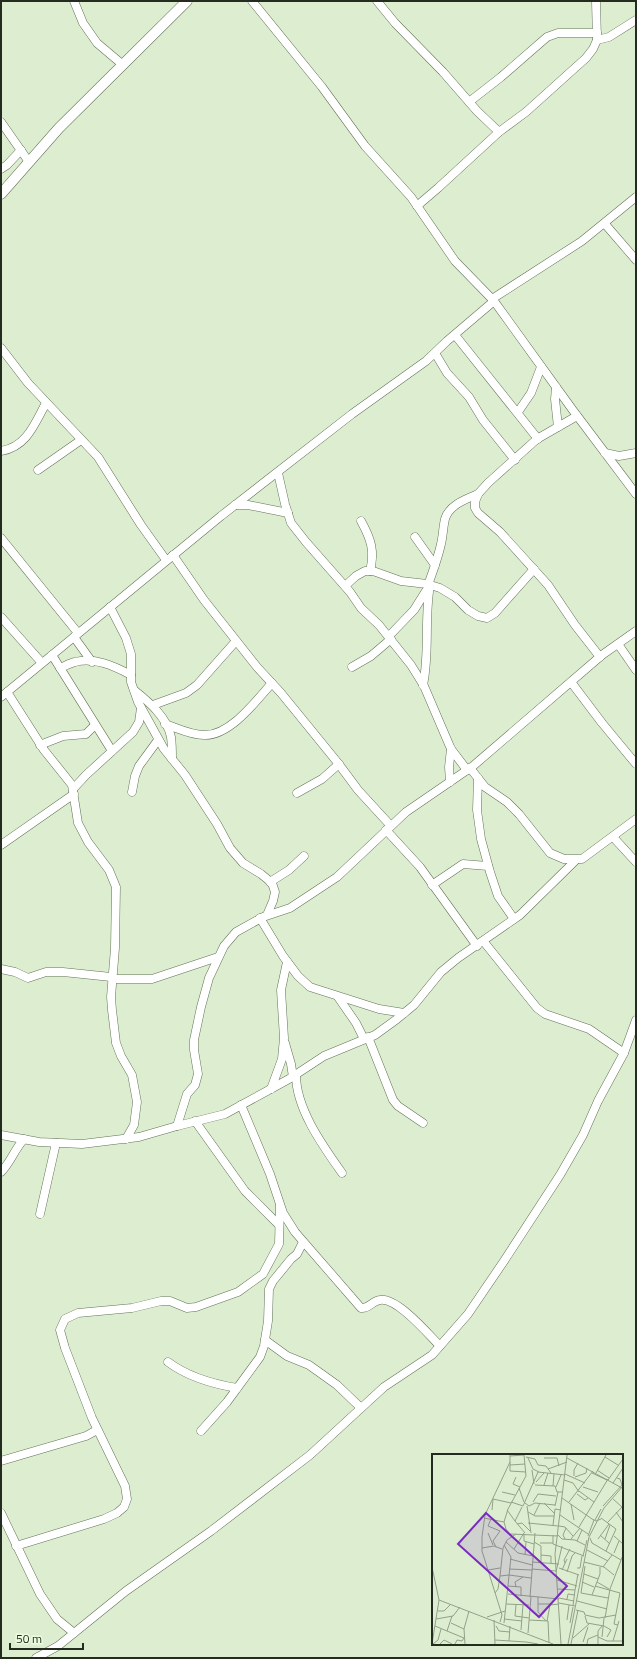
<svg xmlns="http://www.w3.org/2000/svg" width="637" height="1659" font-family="'Titillium Web',sans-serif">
  <rect width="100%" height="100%" fill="#ddeed0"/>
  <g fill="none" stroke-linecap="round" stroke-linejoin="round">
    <g stroke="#637258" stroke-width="9">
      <g id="minor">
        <polyline points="74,1 83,23 97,43 123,65"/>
        <polyline points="252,1 322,87 365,146 411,197 455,261 494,301 572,409 636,494"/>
        <polyline points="377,1 395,23 443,72 477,111 499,132"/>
        <polyline points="597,40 609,37 636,20"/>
        <polyline points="469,102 501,77 547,37 558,33 597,33"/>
        <polyline points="1,122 29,162"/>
        <polyline points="1,169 7,165 21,150"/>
        <polyline points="417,206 438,188 499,132 526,112 586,58 593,49 597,40 596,1"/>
        <polyline points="605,224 636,260"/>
        <polyline points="492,299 582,241 636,197"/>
        <polyline points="455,335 538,439"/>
        <polyline points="1,348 28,383 98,457 141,525 166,560"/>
        <polyline points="435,353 447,373 469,397 483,420 515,460"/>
        <polyline points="556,387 555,399 558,427"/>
        <polyline points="518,412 531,393 541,367"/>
        <polyline points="577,416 537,439 488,483 478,494 475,502 475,508 478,513 500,532 548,585 575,625 600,657"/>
        <path d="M1 451C27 447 35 423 46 403"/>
        <polyline points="605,453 619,456 636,453"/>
        <polyline points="38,470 81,440"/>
        <polyline points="278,473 285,504 291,523 306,542 350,592 361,608 379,625 411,665 424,686 451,749 467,770"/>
        <polyline points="235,505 248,505 288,513"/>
        <path d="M361 521C371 539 375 551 370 571"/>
        <polyline points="415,537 435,565"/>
        <polyline points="1,538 78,633"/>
        <polyline points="173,555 204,600 257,667 281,693 338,763 358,790 391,826"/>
        <path d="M428 585C433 571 438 558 441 544 443 536 443 527 445 519 449 505 466 499 478 494"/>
        <polyline points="345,586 356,576 365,571 373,571 401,581 427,584 440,588 455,597 468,610 478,616 487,618 495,613 534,569"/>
        <polyline points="110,607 126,638 131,654 131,682 138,702 164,749 185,775 217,824 230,848 243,863 261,874 272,883 275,892 273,901 267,915"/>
        <polyline points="1,617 42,663"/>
        <polyline points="389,636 414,610 426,591 430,587"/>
        <polyline points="74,637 92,662"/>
        <polyline points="618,644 636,670"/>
        <polyline points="52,655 112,751"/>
        <polyline points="352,667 371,656 391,639"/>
        <path d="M60 668C65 666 70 663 75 662 95 657 114 666 131 675"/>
        <polyline points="571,682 602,723 636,764"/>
        <path d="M423 685C430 652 424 619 430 585"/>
        <path d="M134 690C149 702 167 717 171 737 172 744 172 752 172 759"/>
        <polyline points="7,692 44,750 72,785 78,823 88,842 109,870 116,887 115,948 111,997 112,1010 116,1043 121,1056 132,1075 137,1102 134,1125 126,1139"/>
        <polyline points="1,697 221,516 352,414 426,361 447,341 494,301"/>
        <polyline points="153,705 186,693 197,685 236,641"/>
        <path d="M165 724C177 728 191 735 204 735 230 736 256 701 272 683"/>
        <polyline points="40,745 63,736 86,734 95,725"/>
        <polyline points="470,768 485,787 507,802 519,814 550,853 564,859 582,859 636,819"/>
        <polyline points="478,778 477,810 481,839 490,872 498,896 514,919"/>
        <polyline points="450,782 449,767 451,749"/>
        <polyline points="73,789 86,775 133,732 139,722 141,708"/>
        <polyline points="132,792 135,776 139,766 158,740"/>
        <polyline points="297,793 322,779 339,764"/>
        <polyline points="386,830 420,867 477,946"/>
        <polyline points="613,837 636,862"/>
        <polyline points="1,845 74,794"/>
        <polyline points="270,882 289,870 304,856"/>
        <polyline points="432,885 463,864 488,866"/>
        <polyline points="260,918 283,956 298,976 310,987 379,1009 404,1013"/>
        <polyline points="484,942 537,1008 545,1014 589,1029 624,1053"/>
        <polyline points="1,969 15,972 28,978 46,972 63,972 111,977"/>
        <polyline points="112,979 152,979 218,957"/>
        <polyline points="338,997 356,1023 364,1039"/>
        <polyline points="368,1037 393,1100 398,1106 423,1123"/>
        <polyline points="285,1043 291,1064 293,1077"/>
        <path d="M296 1075C296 1109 323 1146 342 1173"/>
        <polyline points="271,1089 282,1059 284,1038 281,990 287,962"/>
        <path d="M241 1105 270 1174 283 1213 295 1232 361 1308C369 1309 372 1301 380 1300 397 1297 428 1334 440 1346"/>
        <polyline points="195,1121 245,1191 279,1225"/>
        <polyline points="177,1126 187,1094 195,1085 198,1074 194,1050 194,1040 201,1007 209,978 224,946 236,932 263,917 290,908 337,877 406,812 473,766 602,655 636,631"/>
        <polyline points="1,1135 39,1142 82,1144 139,1137 177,1126 225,1114 289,1079 324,1056 375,1035 397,1019 414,1005 441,972 458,958 520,915 576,860"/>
        <path d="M1 1172C11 1162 14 1150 24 1139"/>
        <polyline points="40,1214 56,1143"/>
        <polyline points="265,1340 287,1356 309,1365 337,1385 361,1408"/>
        <path d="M168 1362C188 1377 213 1384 237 1388"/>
        <polyline points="201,1431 227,1402 260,1357 264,1346 268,1321 269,1289 273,1281 291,1259 297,1254 303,1242"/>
        <polyline points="1,1461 86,1436 97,1430"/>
        <polyline points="1,1513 40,1594 57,1619 74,1633"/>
        <polyline points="16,1546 104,1519 117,1513 124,1507 127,1499 125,1486 92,1418 65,1348 60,1330 65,1319 78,1313 132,1308 161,1301 170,1301 187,1308 196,1307 238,1292 263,1274 279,1244 280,1206"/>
        <polyline points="36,1658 58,1646 126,1591 211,1531 310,1455 384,1387 432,1355 468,1314 504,1261 560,1175 583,1135 598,1101 624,1053 636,1020"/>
      </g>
    </g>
    <g stroke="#637258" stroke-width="11">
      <polyline id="tertiary" points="1,194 59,128 187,1"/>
    </g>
    <use href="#minor" stroke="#fff" stroke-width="8"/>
    <use href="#tertiary" stroke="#fff" stroke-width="10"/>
  </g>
  <g transform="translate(432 1454)">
    <rect width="191" height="191" fill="#ddeed0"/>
    <path fill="none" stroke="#93a089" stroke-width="1" d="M78 1V17L94 18M78 2 92 1 94 22 76 55 72 68 74 75 78 80 126 82M94 3 103 5 106 11 114 12 119 19M173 3 186 11M96 4 101 15 107 18M112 4H125L127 12M135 4 190 34M78 11 93 10M116 15 135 8M100 16 102 30M165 16 177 24M160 19 175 26M164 19 174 1M133 20 153 29M142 22V16L146 9M84 23 81 30 88 33M143 23 154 19 155 14M132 26 141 29 147 38M176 26 191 5M104 28 112 19M181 29 191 14M103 31 123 32 125 38H131M112 31 116 19M121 32 122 20M124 33 129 21M151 33 166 38M87 34 92 48M147 37 162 48M70 38 83 41M145 40 153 46 156 44M130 44 160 65 164 67 169 65M181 45 190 53M79 48 91 52 106 18 133 21M101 48 106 40 124 42M137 48 161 17M93 49 97 52 103 49 123 51M112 49 122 59M139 50 142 66M95 52 99 79M123 52 126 38M171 52 190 31 188 25 185 24M90 53 83 67 93 79M60 56 61 45 79 49M75 56 83 67M96 58 103 62H122M184 58 191 68M102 61 108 49M128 61 156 80M52 64 72 68M169 64 184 75 174 97M59 65 56 72 68 77 61 87 64 93M163 66 169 55M96 69 126 72M175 69 191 52M85 70 90 69 98 77M121 71 123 55 129 56M127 72 133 73 141 82M147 73 176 25M56 79 61 91M92 80V87L102 90M121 81V90L152 102M126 81 130 85 143 86 153 91M168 81 178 90M156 82 162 66M182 82 191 90M158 84 160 89 189 106M133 85 131 81 134 74M139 85 148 74M166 85 177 70M173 85 178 71M145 87 150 76M74 88 86 99 101 102M102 88 109 92V108M108 89H121M50 94 62 92 70 95M82 95 92 79M155 96 176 107M182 99 187 87M93 101 94 88M109 101 119 102V109M151 102 155 86M78 105 100 111M100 108 127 110M152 108 172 113 182 121M133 109 132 106 138 95M153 112 149 139 176 144M0 113 7 146 121 190M171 113 180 101M127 114 147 121M145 114H148L150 102M77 115 100 116M100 115 124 117M56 116 68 114M130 116 135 105M124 118 130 92M135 118 140 102 143 99M152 120 166 125M77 121 99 124M68 122 71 94 75 86 84 80M125 126 145 132M150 128 162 133M165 128 177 135M76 132 89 133V142M163 132 188 139 182 170 186 171M84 133 83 128 91 123M126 135 143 136 146 120M63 139 66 135 68 122 77 121M76 140 127 145M160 141 168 120V113M98 143 103 79M106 143V158L114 167M127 144 142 147M135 145 136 140 143 141M145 147 175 155M127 149 143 152M74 150 97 151M106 150H119M84 151 83 162 90 163M141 152 143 136M144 156 152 158 153 161 167 164 184 161M6 157H12L19 150M153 162 155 169 172 172M55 163 73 157M90 163 91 151M173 164 178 135 191 101M4 165 21 162 28 153M72 165 90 167M62 166 63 190M97 166 116 167 117 189M135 166 137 151M115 167 118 151 127 150M68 168 70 161 50 97V83L53 61 78 8M19 169 32 175 33 190M72 169 79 103 72 91M138 169 141 153M3 172 15 177 20 162M64 172 67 177 78 178M172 172 179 176 175 183M32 175 37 157M89 176 90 163 97 164M15 177 32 184M96 179 99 143M166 183 175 187H191M170 183 172 164M141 184 157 170M63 186 94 188M77 187 78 172M181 187 187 167M94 188 106 190M151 188 156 173M0 190 7 146M1 190 6 186 9 175M8 190 12 186 20 190M23 190 25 186 30 187 32 184M129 190 123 100 135 1M136 190 157 83 172 54 191 32M139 190 146 156M155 190 156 185 166 181M166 190V177L170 172"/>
    <path fill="#7b2cbf" fill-opacity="0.15" stroke="#7b2cbf" stroke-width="2" d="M54 59 135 132 107 163 26 90Z"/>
    <rect width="191" height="191" fill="none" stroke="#242b1f" stroke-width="2"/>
  </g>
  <rect width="637" height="1659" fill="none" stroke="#242b1f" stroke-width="4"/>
  <path d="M10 1643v6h73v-6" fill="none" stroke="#242b1f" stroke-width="2"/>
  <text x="16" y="1643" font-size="12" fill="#242b1f" stroke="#eafcdd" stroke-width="3" paint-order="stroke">50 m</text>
</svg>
